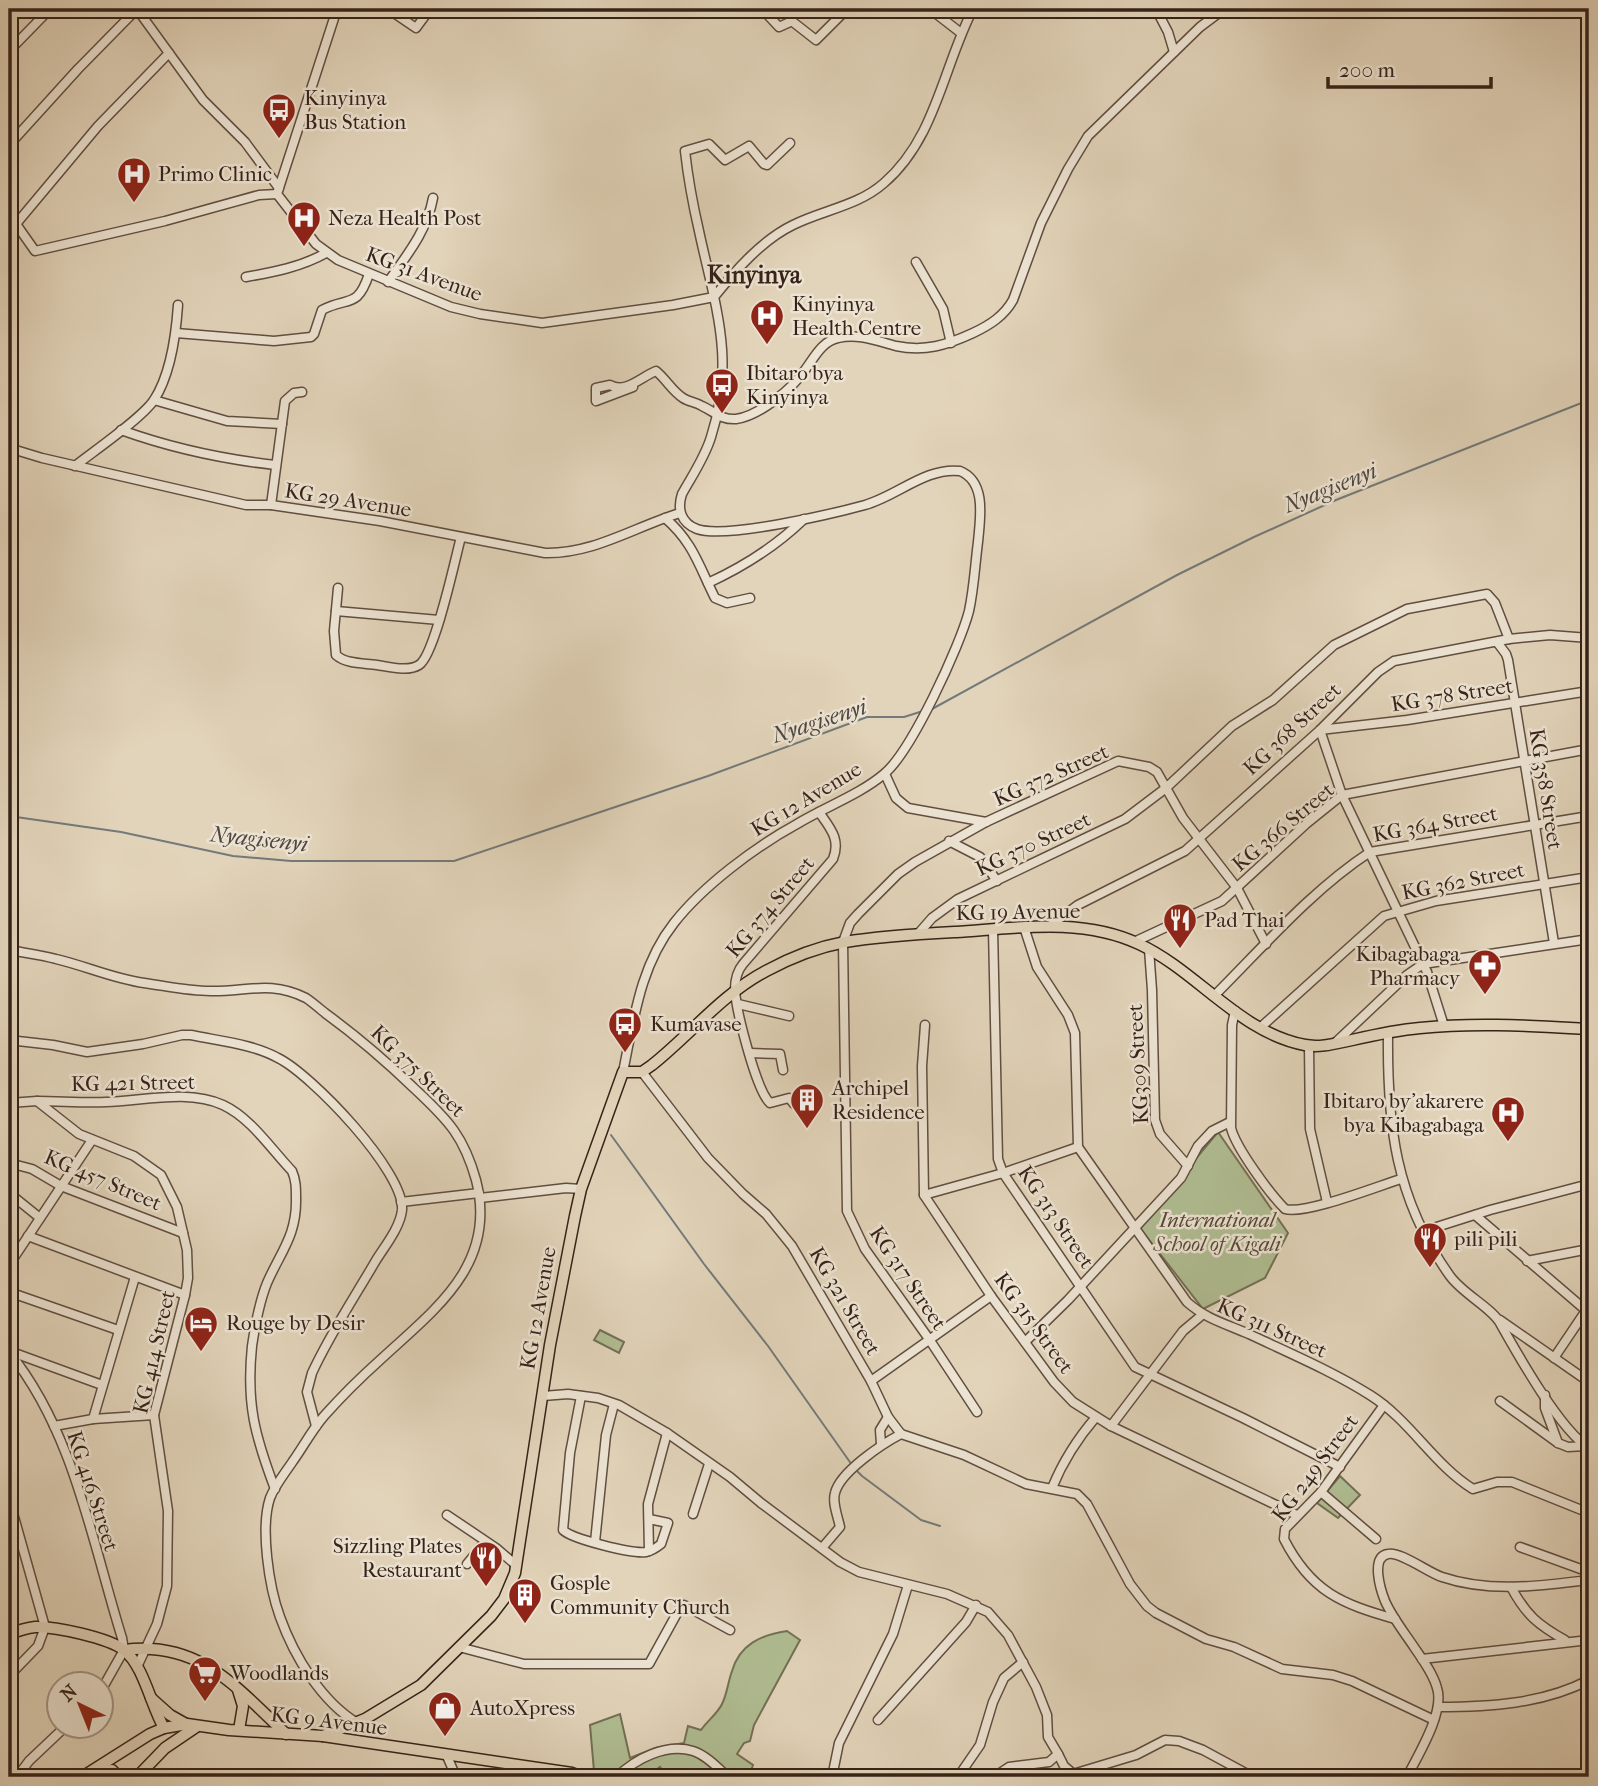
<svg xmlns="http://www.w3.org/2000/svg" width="1598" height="1786" font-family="'IM FELL French Canon',serif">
  <rect width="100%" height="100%" fill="#e2d4ba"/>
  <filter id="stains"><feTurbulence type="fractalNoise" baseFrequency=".00286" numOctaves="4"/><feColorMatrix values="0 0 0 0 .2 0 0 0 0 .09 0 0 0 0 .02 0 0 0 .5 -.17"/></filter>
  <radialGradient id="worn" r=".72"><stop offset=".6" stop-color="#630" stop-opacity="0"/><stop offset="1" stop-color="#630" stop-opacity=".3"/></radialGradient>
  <g fill="#b0bd92" stroke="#737056" stroke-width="2">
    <polygon points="1218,1132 1288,1233 1265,1278 1203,1309 1139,1227"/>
    <polygon points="600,1330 624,1342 619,1353 594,1340"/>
    <polygon points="1340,1476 1360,1495 1338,1518 1317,1503"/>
    <path d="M787 1631 800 1640 754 1725 750 1741 744 1743 737 1754 753 1765 751 1771 755 1777H742L730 1769 723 1777H667L660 1767 646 1777H600L594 1771 590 1725 620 1714 630 1758 655 1748 684 1743 688 1726 701 1730C707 1721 718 1713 722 1704 727 1694 728 1682 732 1671 740 1644 761 1635 787 1631Z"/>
  </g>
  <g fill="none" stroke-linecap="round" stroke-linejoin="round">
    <g stroke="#737a7a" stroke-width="2">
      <polyline points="932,709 1177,575 1254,537 1336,500 1589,400"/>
      <polyline points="9,816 121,832 233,856 291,861 454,861 708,776 867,717 904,717 923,711"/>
      <polyline points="611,1135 704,1264 768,1346 852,1465"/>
      <polyline points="855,1469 862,1476 921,1520 940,1526"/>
    </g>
    <g stroke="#614e41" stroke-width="11">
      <g id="minor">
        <polyline points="137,9 203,100 245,142 279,188"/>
        <polyline points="388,9 416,28 430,9"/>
        <polyline points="930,9 961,33"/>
        <polyline points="1156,9 1168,32 1174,52"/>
        <polyline points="1587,9 1589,11"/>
        <polyline points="765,12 779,27 790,22 793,22 816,40 847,9"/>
        <polyline points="9,51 50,9"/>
        <polyline points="9,145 78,69 137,9"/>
        <polyline points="278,191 337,9"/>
        <polyline points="277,194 316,244 338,260 451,307 480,314 542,323 673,305 714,297"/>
        <polyline points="9,214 35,251 165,221 259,195 277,194"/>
        <polyline points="16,224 98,126 169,53"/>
        <polyline points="916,262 943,309 951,343"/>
        <path d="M246 277C274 272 301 267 326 253"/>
        <path d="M388 282C407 255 427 231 433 198"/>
        <path d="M714 297C736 270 762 240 793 225 823 210 858 206 884 183 936 138 943 67 973 9"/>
        <path d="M176 333 274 341 311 337 314 334 322 310C348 296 357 310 369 274"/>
        <path d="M633 387 596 401V388L610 385C625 394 641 377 656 371 666 379 672 391 683 398 689 402 696 402 702 406 715 412 721 420 736 419 759 416 792 389 805 370 814 358 822 341 838 338 858 333 877 341 896 346 925 352 947 345 973 333 990 325 1004 316 1013 300L1041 223 1068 169 1088 136 1200 27 1224 9"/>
        <polyline points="154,400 227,421 282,424"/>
        <path d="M121 430C171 448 222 459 275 465"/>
        <path d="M9 448 42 458 246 505H271L380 521 545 553C594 554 634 527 680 513"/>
        <path d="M75 466C94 451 142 418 154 400 171 374 176 334 178 305"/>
        <polyline points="271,505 285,401 294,393 302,392"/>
        <path d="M665 518C693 542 699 566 715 598L727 603 750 598"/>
        <path d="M708 583C743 567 776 546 804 519"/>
        <path d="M338 588 334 631 336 655C346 664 363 663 377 665 390 667 408 672 419 665 435 655 455 559 461 537"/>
        <polyline points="336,611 439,620"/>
        <polyline points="1497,642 1506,654 1508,660 1554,943"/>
        <polyline points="885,774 896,798 908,808 986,822"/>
        <polyline points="949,841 980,857 997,881"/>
        <path d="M1024 927 1037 967 1068 1015 1075 1033 1078 1147 1187 1302C1206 1319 1226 1324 1249 1334 1289 1353 1332 1371 1370 1395 1410 1420 1434 1465 1473 1489L1497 1482H1512L1589 1513"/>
        <polyline points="1048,927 1078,905 1185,851 1320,730 1378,672 1394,661 1509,639 1550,635 1589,638"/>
        <polyline points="993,929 998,1159 1003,1173 1135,1367 1243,1418 1340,1467"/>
        <polyline points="918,934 932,918 958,899 1125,819 1166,788 1232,726 1273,700 1334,645 1407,609 1487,594 1495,603 1509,639"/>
        <polyline points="1134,942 1222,901 1306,824 1342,795 1589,749"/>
        <polyline points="1149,949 1152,990 1155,1120 1160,1134 1188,1166"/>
        <path d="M9 950C25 953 41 955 56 959 86 966 114 979 144 983 166 986 188 991 210 991 245 992 270 980 306 998 312 1002 319 1008 325 1013 358 1037 388 1063 417 1091 449 1121 464 1137 476 1180 498 1265 434 1310 379 1361 360 1378 341 1397 324 1416 312 1430 303 1447 293 1461 285 1473 275 1485 270 1498 260 1528 269 1587 280 1617 294 1656 321 1701 357 1723"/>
        <path d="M1215 995C1264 946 1312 890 1370 852L1589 816"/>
        <polyline points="738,1004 789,1016"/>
        <path d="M1235 1011 1232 1025 1231 1128C1236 1148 1270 1194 1285 1209 1305 1215 1378 1186 1401 1179"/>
        <polyline points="925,1025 922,1066 924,1195 991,1296 1054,1382 1073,1402 1111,1426 1297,1515"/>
        <polyline points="1444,1026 1427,972 1342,795 1320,730 1407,720 1589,691"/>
        <polyline points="1261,1027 1384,916 1436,901 1589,877"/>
        <path d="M1388 1033C1387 1125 1395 1199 1450 1276 1463 1294 1492 1308 1500 1323 1518 1355 1560 1430 1589 1448"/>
        <path d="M9 1040 53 1045 87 1052 143 1044 182 1035H191C219 1041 253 1044 278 1058 311 1074 405 1172 402 1210 400 1228 384 1247 375 1262 354 1298 330 1334 312 1373L307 1392 316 1426"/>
        <polyline points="1335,1043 1407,975 1423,964 1589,939"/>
        <polyline points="1309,1046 1310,1129 1327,1202"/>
        <polyline points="750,1053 780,1054 783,1070"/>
        <path d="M623 1072C634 1019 640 966 674 923 703 886 755 847 797 824 825 807 859 795 884 774 911 752 960 646 969 611 974 588 975 565 978 542 980 519 987 482 960 471 926 467 897 496 865 505 832 514 726 539 697 529 681 523 677 509 682 494 692 476 705 457 711 437 736 359 715 306 699 231 693 205 688 178 685 151L709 144 725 160 749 146 764 164 767 165 790 143"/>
        <polyline points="642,1072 708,1158 743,1194 766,1214 792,1246 871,1381 888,1417 901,1434 964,1455 1026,1484 1077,1494 1087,1504 1130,1584 1147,1606 1156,1613 1206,1639 1234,1647 1282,1669 1333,1675 1352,1681 1434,1720"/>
        <path d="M37 1101C60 1101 83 1103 106 1102 143 1101 188 1089 223 1105 251 1118 271 1149 292 1171 296 1180 296 1188 296 1198 297 1235 281 1251 267 1283 259 1303 255 1326 252 1346 246 1404 255 1436 275 1489"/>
        <polyline points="9,1103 37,1101 79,1134 134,1156 161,1175 177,1207 187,1250 188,1278 185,1295 154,1415 168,1511 167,1586 157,1624 137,1667"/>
        <path d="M794 1104 789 1098 770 1103C756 1090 736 1010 735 990 735 980 737 971 743 964L833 859C841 839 830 828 819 812"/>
        <polyline points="9,1163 32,1169 61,1186 183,1233"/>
        <polyline points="9,1193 40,1218"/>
        <polyline points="924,1195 1003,1173 1078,1147"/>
        <polyline points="480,1198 566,1188 581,1189"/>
        <polyline points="401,1202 479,1193"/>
        <polyline points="1475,1215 1589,1313"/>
        <polyline points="1424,1231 1490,1210 1589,1184"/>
        <polyline points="28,1236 185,1295"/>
        <polyline points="1527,1261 1589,1249"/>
        <polyline points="9,1265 92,1140"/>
        <polyline points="9,1292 118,1330"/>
        <polyline points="1500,1320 1589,1382"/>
        <polyline points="1025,1342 1068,1300 1181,1178 1198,1146 1212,1131 1230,1122"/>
        <polyline points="9,1351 102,1385"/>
        <path d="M9 1352C74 1432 92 1542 122 1638L124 1650 102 1689"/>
        <polyline points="1554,1358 1589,1306"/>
        <polyline points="871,1381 991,1296"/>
        <polyline points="1545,1395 1545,1408 1558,1443"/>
        <polyline points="543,1396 568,1394 598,1398 619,1405 667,1433 730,1477 761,1503 840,1562 859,1572 947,1594 988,1612 1008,1635 1036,1687 1047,1715 1048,1737 1058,1754 1049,1762 1009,1767 994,1777"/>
        <path d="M581 1396 570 1453 563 1530C572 1539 632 1554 646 1552 652 1551 656 1548 661 1544L668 1523 649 1519"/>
        <polyline points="1500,1401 1558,1443 1568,1447 1586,1446"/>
        <path d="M1384 1405 1321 1492 1285 1529 1284 1539C1311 1592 1342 1604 1395 1619"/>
        <polyline points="977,1412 929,1339 865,1249 847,1211 843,942 850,923 858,914 898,874 915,862 986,822 1118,761 1149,767 1157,772 1183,818 1237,888 1266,944"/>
        <polyline points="93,1419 154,1415"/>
        <polyline points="54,1426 93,1419 135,1277"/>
        <polyline points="1111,1426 1183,1331 1202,1315"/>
        <polyline points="881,1444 880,1430 888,1417"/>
        <path d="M1052 1488C1063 1461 1077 1439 1096 1417"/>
        <polyline points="1321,1492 1376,1539"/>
        <polyline points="9,1499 45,1627 38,1646 9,1676"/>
        <polyline points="693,1514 709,1464"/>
        <polyline points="447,1515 496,1548 516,1565"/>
        <polyline points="595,1542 606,1435 614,1404"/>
        <polyline points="1520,1547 1589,1572"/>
        <path d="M822 1548 840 1527C838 1517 832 1503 835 1493 840 1472 882 1444 901 1434"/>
        <polyline points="649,1551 648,1504 667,1433"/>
        <polyline points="467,1564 485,1542"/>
        <path d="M1511 1587C1526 1615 1538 1625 1565 1640"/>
        <polyline points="459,1647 524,1664 649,1664 681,1606 684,1605 730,1630"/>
        <polyline points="1422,1659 1589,1640"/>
        <path d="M1438 1707C1489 1707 1543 1704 1589 1680"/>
        <polyline points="878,1720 966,1622 976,1605"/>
        <polyline points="1058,1754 1064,1766 1077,1777"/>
        <polyline points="447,1756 456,1777"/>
        <polyline points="1073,1774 1136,1755 1165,1740 1179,1741 1203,1750 1253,1777"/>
        <polyline points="17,1777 29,1761 66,1726"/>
        <path d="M617 1777C635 1759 666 1743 693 1751 706 1755 718 1768 728 1777"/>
        <polyline points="832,1777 839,1743 893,1634 908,1585"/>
        <polyline points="958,1777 980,1745 993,1702 1004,1678 1023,1662"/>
        <path d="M1407 1777C1418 1755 1445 1712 1437 1688 1433 1673 1422 1659 1414 1647 1404 1632 1392 1617 1385 1601 1381 1591 1370 1557 1388 1554 1400 1551 1429 1573 1442 1577 1489 1593 1540 1586 1589 1580"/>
      </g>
    </g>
    <g stroke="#362219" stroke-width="13">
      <g id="major">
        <path d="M9 1634C17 1631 26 1628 35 1627 54 1626 109 1638 124 1650 144 1666 151 1706 164 1728"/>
        <path d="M124 1650C199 1640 236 1687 286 1734"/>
        <polyline points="238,1690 243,1706 239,1730"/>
        <polyline points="151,1698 170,1715 186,1724"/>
        <path d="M323 1736 365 1719 421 1685 491 1616 504 1599 515 1573 550 1345 575 1216 581 1189 623 1072H642L652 1065C691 1034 721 995 766 971 790 958 818 947 845 942 881 936 919 934 956 932 1016 928 1082 917 1139 944 1197 971 1240 1033 1305 1045 1321 1048 1337 1043 1352 1040 1374 1035 1397 1030 1420 1028 1476 1022 1533 1026 1589 1029"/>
        <polyline points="91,1772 112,1770 119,1777"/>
        <polyline points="82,1777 150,1734 164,1728 187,1724 229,1730 323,1736 572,1773 583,1777"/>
        <polyline points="137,1777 165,1748 196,1727"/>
      </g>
    </g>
    <use href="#minor" stroke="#ece3d2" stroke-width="8"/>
    <use href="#major" stroke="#e2d4ba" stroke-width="10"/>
  </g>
  <defs>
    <g id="bus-pin" transform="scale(1.75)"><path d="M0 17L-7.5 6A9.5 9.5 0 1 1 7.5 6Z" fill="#8f2418" stroke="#ece3d2"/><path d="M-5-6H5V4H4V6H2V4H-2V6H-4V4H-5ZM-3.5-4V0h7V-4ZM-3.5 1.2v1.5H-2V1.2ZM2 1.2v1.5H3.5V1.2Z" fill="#fff"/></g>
    <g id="hospital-pin" transform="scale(1.75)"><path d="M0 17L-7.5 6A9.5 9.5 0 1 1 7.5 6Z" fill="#8f2418" stroke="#ece3d2"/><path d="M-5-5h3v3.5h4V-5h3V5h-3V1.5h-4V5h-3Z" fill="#fff"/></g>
    <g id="restaurant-pin" transform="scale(1.75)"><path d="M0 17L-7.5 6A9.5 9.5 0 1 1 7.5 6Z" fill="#8f2418" stroke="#ece3d2"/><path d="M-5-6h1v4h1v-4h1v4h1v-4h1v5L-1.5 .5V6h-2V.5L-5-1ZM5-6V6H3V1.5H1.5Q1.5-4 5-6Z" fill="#fff"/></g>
    <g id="pharmacy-pin" transform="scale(1.75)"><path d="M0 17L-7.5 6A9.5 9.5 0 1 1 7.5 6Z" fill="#8f2418" stroke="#ece3d2"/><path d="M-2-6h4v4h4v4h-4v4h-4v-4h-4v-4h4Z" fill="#fff"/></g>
    <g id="building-pin" transform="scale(1.75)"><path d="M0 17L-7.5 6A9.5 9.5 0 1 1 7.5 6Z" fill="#8f2418" stroke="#ece3d2"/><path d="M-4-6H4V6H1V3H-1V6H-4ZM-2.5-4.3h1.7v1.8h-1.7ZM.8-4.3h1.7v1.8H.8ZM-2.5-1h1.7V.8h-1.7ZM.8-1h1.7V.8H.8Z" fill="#fff"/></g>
    <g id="hotel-pin" transform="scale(1.75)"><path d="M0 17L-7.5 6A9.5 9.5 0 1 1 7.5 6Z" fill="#8f2418" stroke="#ece3d2"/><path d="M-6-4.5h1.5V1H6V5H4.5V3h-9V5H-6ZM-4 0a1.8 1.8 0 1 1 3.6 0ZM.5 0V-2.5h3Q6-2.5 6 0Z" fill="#fff"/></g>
    <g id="supermarket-pin" transform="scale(1.75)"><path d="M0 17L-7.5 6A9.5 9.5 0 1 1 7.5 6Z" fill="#8f2418" stroke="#ece3d2"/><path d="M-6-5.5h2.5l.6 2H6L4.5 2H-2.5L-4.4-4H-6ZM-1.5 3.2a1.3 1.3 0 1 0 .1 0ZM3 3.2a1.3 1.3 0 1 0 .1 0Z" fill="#fff"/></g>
    <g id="shop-pin" transform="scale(1.75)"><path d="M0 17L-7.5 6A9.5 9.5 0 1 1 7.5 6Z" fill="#8f2418" stroke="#ece3d2"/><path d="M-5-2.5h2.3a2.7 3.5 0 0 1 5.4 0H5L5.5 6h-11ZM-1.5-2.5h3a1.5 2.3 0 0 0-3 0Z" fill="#fff"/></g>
  </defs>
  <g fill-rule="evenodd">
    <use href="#bus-pin" x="279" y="110"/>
    <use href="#hospital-pin" x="134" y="174"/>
    <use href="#hospital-pin" x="304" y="218"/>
    <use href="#hospital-pin" x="767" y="316"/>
    <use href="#bus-pin" x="722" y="385"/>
    <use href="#restaurant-pin" x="1180" y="920"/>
    <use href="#pharmacy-pin" x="1485" y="966"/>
    <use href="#bus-pin" x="625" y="1024"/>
    <use href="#building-pin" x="807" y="1100"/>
    <use href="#hospital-pin" x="1508" y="1113"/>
    <use href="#restaurant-pin" x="1430" y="1239"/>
    <use href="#hotel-pin" x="201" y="1323"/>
    <use href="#restaurant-pin" x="486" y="1558"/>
    <use href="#building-pin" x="525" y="1595"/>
    <use href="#supermarket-pin" x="205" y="1673"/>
    <use href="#shop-pin" x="445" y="1708"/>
  </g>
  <g text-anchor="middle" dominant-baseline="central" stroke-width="5" stroke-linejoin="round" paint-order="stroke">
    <g font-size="21" fill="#362219" stroke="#ece3d2" text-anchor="start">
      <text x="304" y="98">Kinyinya<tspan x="304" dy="24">Bus Station</tspan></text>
      <text x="158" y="174">Primo Clinic</text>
      <text x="328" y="218">Neza Health Post</text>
      <text x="792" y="304">Kinyinya<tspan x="792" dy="24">Health Centre</tspan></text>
      <text x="746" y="373">Ibitaro bya<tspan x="746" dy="24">Kinyinya</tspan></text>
      <text x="1204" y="920">Pad Thai</text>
      <text x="1460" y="954" text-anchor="end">Kibagabaga<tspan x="1460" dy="24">Pharmacy</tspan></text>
      <text x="650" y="1024">Kumavase</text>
      <text x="832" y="1088">Archipel<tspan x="832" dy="24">Residence</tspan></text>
      <text x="1484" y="1101" text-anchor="end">Ibitaro by'akarere<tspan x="1484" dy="24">bya Kibagabaga</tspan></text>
      <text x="1454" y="1239">pili pili</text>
      <text x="226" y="1323">Rouge by Desir</text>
      <text x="462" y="1546" text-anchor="end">Sizzling Plates<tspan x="462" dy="24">Restaurant</tspan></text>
      <text x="550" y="1583">Gosple<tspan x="550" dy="24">Community Church</tspan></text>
      <text x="230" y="1673">Woodlands</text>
      <text x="470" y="1708">AutoXpress</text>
    </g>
    <g font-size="21" fill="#362219" stroke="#ece3d2">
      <text transform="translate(424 274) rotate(20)">KG 31 Avenue</text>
      <text transform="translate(348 500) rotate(9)">KG 29 Avenue</text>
      <text transform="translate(1452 695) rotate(-9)">KG 378 Street</text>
      <text transform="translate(1292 729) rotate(-43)">KG 368 Street</text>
      <text transform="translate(1051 775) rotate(-24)">KG 372 Street</text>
      <text transform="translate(1546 789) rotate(81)">KG 358 Street</text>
      <text transform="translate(806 799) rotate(-31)">KG 12 Avenue</text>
      <text transform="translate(1435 824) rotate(-10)">KG 364 Street</text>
      <text transform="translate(1283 827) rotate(-40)">KG 366 Street</text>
      <text transform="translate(1033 844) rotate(-25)">KG 370 Street</text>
      <text transform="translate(1463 881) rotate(-11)">KG 362 Street</text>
      <text transform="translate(770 907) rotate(-50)">KG 374 Street</text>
      <text transform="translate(1018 912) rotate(-1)">KG 19 Avenue</text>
      <text transform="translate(1138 1064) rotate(-93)">KG309 Street</text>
      <text transform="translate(418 1071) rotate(44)">KG 375 Street</text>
      <text transform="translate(133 1083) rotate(-1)">KG 421 Street</text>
      <text transform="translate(103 1180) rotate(23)">KG 457 Street</text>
      <text transform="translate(1056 1217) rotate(56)">KG 313 Street</text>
      <text transform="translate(908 1278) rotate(56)">KG 317 Street</text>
      <text transform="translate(845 1301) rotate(60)">KG 321 Street</text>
      <text transform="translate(538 1308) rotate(-80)">KG 12 Avenue</text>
      <text transform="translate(1034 1323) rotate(54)">KG 315 Street</text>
      <text transform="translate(1272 1328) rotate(24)">KG 311 Street</text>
      <text transform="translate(154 1352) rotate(-77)">KG 414 Street</text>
      <text transform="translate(1315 1468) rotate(-53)">KG 249 Street</text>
      <text transform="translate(93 1491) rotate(72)">KG 416 Street</text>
      <text transform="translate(329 1721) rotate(7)">KG 9 Avenue</text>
    </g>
    <g font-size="21" font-style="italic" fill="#544937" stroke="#ece3d2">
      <text x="1217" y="1220">International<tspan x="1217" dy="24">School of Kigali</tspan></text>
    </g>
    <g font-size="23" font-style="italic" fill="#4f4742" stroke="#ece3d2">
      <text transform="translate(1330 488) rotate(-22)">Nyagisenyi</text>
      <text transform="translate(819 721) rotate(-18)">Nyagisenyi</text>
      <text transform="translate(259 839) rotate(6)">Nyagisenyi</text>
    </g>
    <g font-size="24" font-weight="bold" fill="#362219" stroke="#ece3d2">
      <text x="754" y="275">Kinyinya</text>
    </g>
  </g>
  <rect width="1598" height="1786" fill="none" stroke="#e2d4ba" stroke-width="35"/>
  <rect x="10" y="10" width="1577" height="1765" fill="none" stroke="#362219" stroke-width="3.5"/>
  <rect x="18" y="18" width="1563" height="1751" fill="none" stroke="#362219" stroke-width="2"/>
  <g transform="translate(80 1705) rotate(317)"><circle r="33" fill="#ece3d2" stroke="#a39688" stroke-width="2"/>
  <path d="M0-5L12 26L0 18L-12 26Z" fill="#8f2418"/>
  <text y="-10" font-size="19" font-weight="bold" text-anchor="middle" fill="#362219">N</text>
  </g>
  <path d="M1328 77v10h163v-10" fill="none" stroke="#362219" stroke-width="3.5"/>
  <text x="1339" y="77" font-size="21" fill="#362219" stroke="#ece3d2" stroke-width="5" paint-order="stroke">200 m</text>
  <rect width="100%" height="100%" filter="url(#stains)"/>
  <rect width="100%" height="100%" fill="url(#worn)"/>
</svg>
